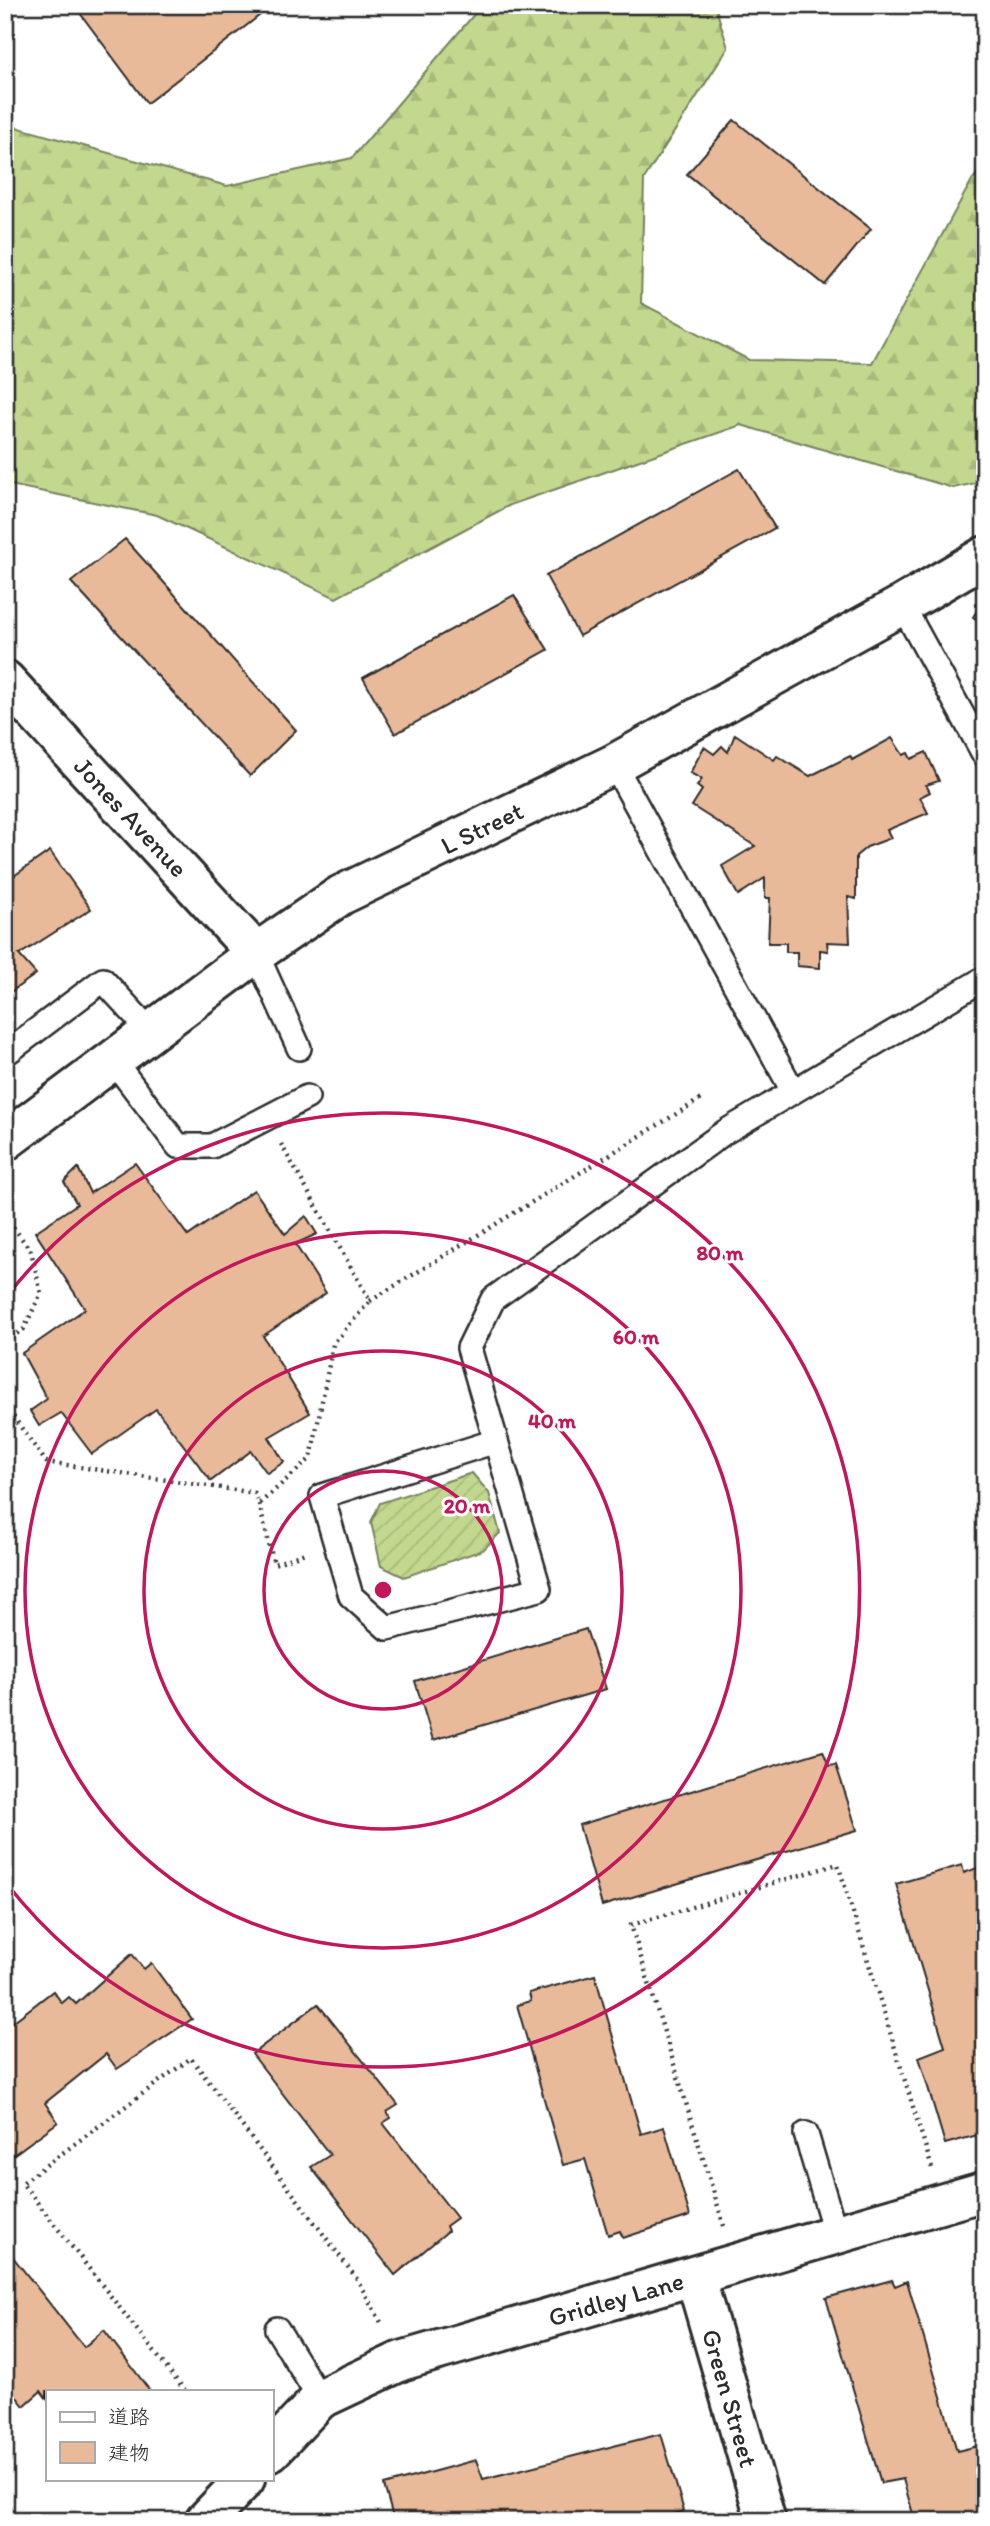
<svg xmlns="http://www.w3.org/2000/svg" width="990" height="2526" font-family="Itim,'Klee One',sans-serif">
  <defs>
    <pattern id="forest-firs" width="22" height="20" patternUnits="userSpaceOnUse" patternTransform="scale(1.75)"><rect width="22" height="20" fill="#c2d88e"/><path d="M5 1l3.5 6h-7zM16 11l3.5 6h-7z" fill="#a7ba7b"/></pattern>
    <pattern id="garden-furrows" width="10" height="10" patternUnits="userSpaceOnUse" patternTransform="scale(1.75)"><rect width="10" height="10" fill="#c2d88e"/><path d="M-1 1l2-2M0 10L10 0M9 11l2-2" fill="none" stroke="#a7ba7b"/></pattern>
  </defs>
  <rect width="100%" height="100%" fill="#fff"/>
  <filter id="ink" filterUnits="userSpaceOnUse"><feTurbulence type="fractalNoise" baseFrequency=".0143" numOctaves="2"/><feDisplacementMap in="SourceGraphic" scale="14" xChannelSelector="R" yChannelSelector="G"/><feConvolveMatrix kernelMatrix="1 2 1 2 8 2 1 2 1" color-interpolation-filters="sRGB"/></filter>
  <g filter="url(#ink)">
    <polygon fill="url(#forest-firs)" stroke="#76825c" stroke-width="2" points="482,5 715,5 728,48 644,179 641,303 749,360 872,363 972,180 985,164 985,481 953,488 741,425 510,505 336,598 157,515 5,484 5,124 227,186 352,158"/>
    <polygon fill="url(#garden-furrows)" stroke="#76825c" stroke-width="2" points="472,1473 489,1493 500,1533 483,1550 404,1577 381,1566 371,1522 380,1503"/>
    <g fill="#e9ba99" stroke="#2b2b2b" stroke-width="2">
      <polygon points="74,5 273,5 147,103"/>
      <polygon points="734,120 871,229 825,285 687,174"/>
      <polygon points="739,469 775,528 579,636 546,576"/>
      <polygon points="125,539 296,730 250,776 71,582"/>
      <polygon points="514,595 548,650 395,734 363,678"/>
      <polygon points="985,598 985,625 973,617"/>
      <polygon points="985,637 985,658 975,652"/>
      <polygon points="735,734 774,760 777,756 810,776 850,756 852,760 892,738 903,755 908,753 911,759 926,752 939,781 926,785 930,792 920,797 928,813 887,830 891,838 867,847 856,856 856,899 848,897 850,943 827,942 828,951 820,950 820,968 797,966 797,952 786,952 786,943 768,943 770,898 765,898 765,878 738,895 722,866 755,846 692,806 702,790 697,786 702,779 690,773 704,747 714,754 722,746 728,752"/>
      <polygon points="50,851 91,909 19,955 36,974 5,996 5,882"/>
      <polygon points="135,1163 188,1236 254,1190 285,1234 306,1216 317,1234 295,1244 326,1293 263,1336 310,1413 269,1437 284,1462 267,1473 251,1451 211,1481 156,1409 92,1454 61,1413 39,1426 30,1411 47,1399 22,1353 85,1309 35,1232 77,1204 64,1182 78,1168 90,1193"/>
      <polygon points="586,1629 606,1689 433,1740 415,1681"/>
      <polygon points="823,1751 829,1766 836,1765 857,1830 602,1906 579,1825"/>
      <polygon points="962,1865 964,1873 980,1867 985,1885 985,2133 945,2144 919,2057 945,2047 896,1884"/>
      <polygon points="132,1954 144,1969 151,1963 192,2019 117,2069 106,2054 45,2103 58,2122 5,2161 5,2028 53,1991 62,2003 69,1997 76,2004"/>
      <polygon points="595,1975 641,2134 664,2127 690,2216 623,2238 620,2231 608,2235 585,2159 563,2165 517,2005 531,2001 529,1993"/>
      <polygon points="318,2004 398,2105 387,2112 391,2118 383,2123 457,2218 446,2226 448,2231 395,2275 311,2167 330,2155 252,2054"/>
      <polygon points="5,2247 84,2347 104,2330 150,2391 47,2391 47,2399 41,2391 24,2406 5,2382"/>
      <polygon points="892,2280 895,2286 907,2281 957,2451 982,2445 985,2457 985,2521 915,2521 903,2479 881,2483 826,2298"/>
      <polygon points="661,2434 684,2511 652,2521 394,2521 384,2485 476,2460 483,2479"/>
    </g>
    <g fill="none" stroke-linecap="round" stroke-linejoin="round">
      <g stroke="#2b2b2b" stroke-width="28">
        <g id="lane">
          <polyline points="902,605 985,756"/>
          <polyline points="614,764 793,1091"/>
          <polyline points="256,953 299,1048"/>
          <polyline points="5,1054 103,980 151,1032"/>
          <polyline points="113,1060 178,1146 212,1146 307,1097"/>
          <polyline points="496,1441 322,1496 351,1596 387,1628 539,1589 469,1348 493,1299 725,1132 985,978"/>
          <polyline points="806,2134 836,2235"/>
          <polyline points="277,2329 320,2399"/>
        </g>
      </g>
      <g stroke="#2b2b2b" stroke-width="44">
        <g id="street">
          <polyline points="5,680 256,953"/>
          <polyline points="5,1141 256,953 341,895 614,764 902,605 985,556"/>
          <polyline points="695,2276 766,2521"/>
          <polyline points="271,2451 320,2399 401,2361 985,2191"/>
          <polyline points="205,2521 245,2479"/>
        </g>
      </g>
      <g stroke="#2b2b2b" stroke-width="4.5" stroke-dasharray="2 5" stroke-linecap="butt">
        <polyline points="5,1216 31,1251 41,1293 24,1329 5,1341"/>
        <polyline points="370,1301 704,1097"/>
        <polyline points="5,1405 46,1462 255,1493 259,1504 311,1458 333,1344 370,1301 281,1144"/>
        <polyline points="259,1504 274,1564 305,1553"/>
        <polyline points="724,2226 631,1925 838,1864 932,2168"/>
        <polyline points="185,2391 22,2183 191,2058 357,2279 383,2326"/>
      </g>
      <use href="#lane" stroke="#fff" stroke-width="23"/>
      <use href="#street" stroke="#fff" stroke-width="38"/>
    </g>
  </g>
  <g fill="none" stroke="#c2185b" stroke-width="3.5">
    <circle cx="383" cy="1590" r="119"/>
    <circle cx="383" cy="1590" r="239"/>
    <circle cx="383" cy="1590" r="358"/>
    <path d="M7 1296A477 477 0 1 1 7 1884"/>
  </g>
  <g text-anchor="middle" dominant-baseline="central" stroke-width="6" stroke-linejoin="round" paint-order="stroke">
    <g font-size="26" fill="#2b2b2b" stroke="#fff">
      <text transform="translate(131 817) rotate(47)">Jones Avenue</text>
      <text transform="translate(482 828) rotate(-26)">L Street</text>
      <text transform="translate(616 2299) rotate(-16)">Gridley Lane</text>
      <text transform="translate(730 2398) rotate(74)">Green Street</text>
    </g>
  </g>
  <circle cx="383" cy="1590" r="10" fill="#c2185b" stroke="#fff" stroke-width="3.5"/>
  <g font-size="21" text-anchor="middle" font-weight="bold" fill="#c2185b" stroke="#fff" stroke-width="6" stroke-linejoin="round" paint-order="stroke">
    <text x="720" y="1260">80 m</text>
    <text x="636" y="1344">60 m</text>
    <text x="552" y="1428">40 m</text>
    <text x="467" y="1513">20 m</text>
  </g>
  <rect width="990" height="2526" fill="none" stroke="#fff" stroke-width="28"/>
  <rect x="14" y="14" width="962" height="2498" fill="none" stroke="#2b2b2b" stroke-width="2.5" filter="url(#ink)"/>
  <rect x="46" y="2390" width="228" height="91" fill="#ffffff" stroke="#aaaaaa" stroke-width="2"/>
  <rect x="60" y="2412" width="35" height="10" fill="#ffffff" stroke="#aaaaaa" stroke-width="2"/>
  <text x="108" y="2424" font-size="21" fill="#2b2b2b">道路</text>
  <rect x="60" y="2442" width="35" height="21" fill="#e9ba99" stroke="#aaaaaa" stroke-width="2"/>
  <text x="108" y="2460" font-size="21" fill="#2b2b2b">建物</text>
</svg>
